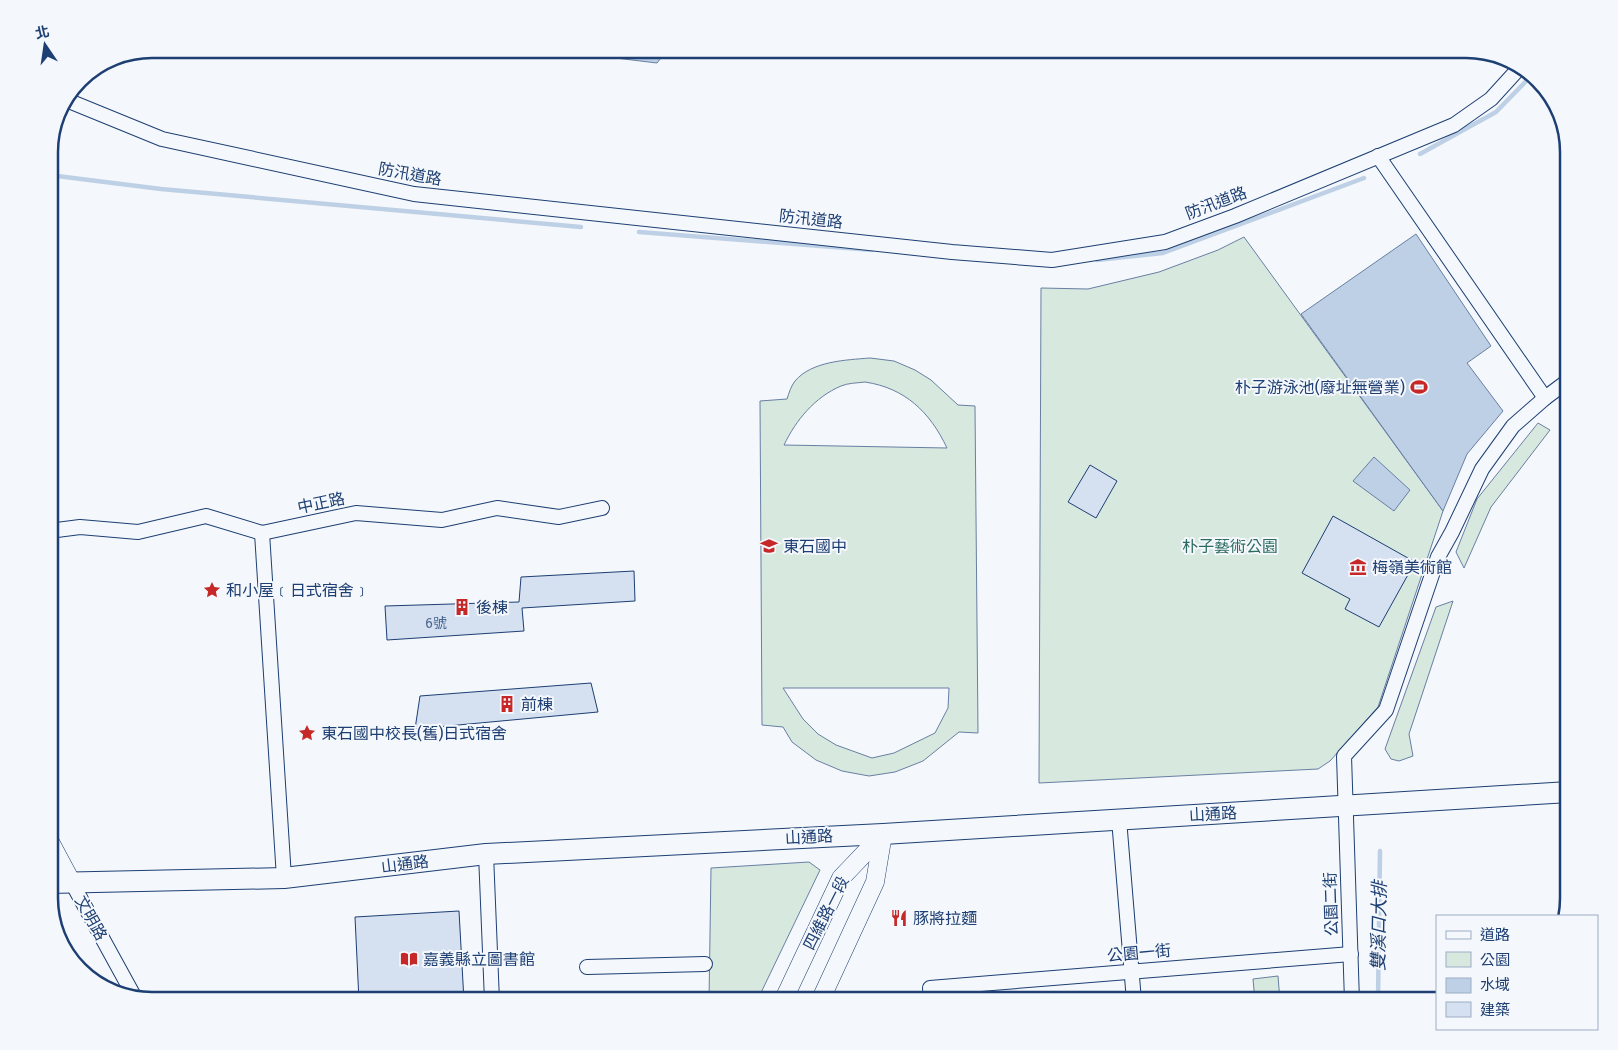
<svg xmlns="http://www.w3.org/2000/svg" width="1618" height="1050" font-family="'Fira Sans','Noto Sans TC',sans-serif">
  <rect width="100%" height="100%" fill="#f4f7fb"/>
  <g fill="#d7e8df" stroke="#687fa3" fill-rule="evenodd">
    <polygon points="1244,237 1443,511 1378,707 1330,761 1318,769 1039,783 1041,288 1088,289 1159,272 1218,250"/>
    <path d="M870 358 894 361 915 370 931 380 958 405 975 406 978 733 959 732 923 761 895 772 869 776 842 771 816 760 792 742 783 727 762 725 760 401 787 399C789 393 791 386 795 381 812 361 846 360 870 358ZM865 382C905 388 930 412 947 448L784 445C796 420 815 397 841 386 848 383 857 383 865 382ZM783 688H949L948 708 935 733 894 753 872 758 836 745 818 734 803 719Z"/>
    <polygon points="1538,423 1550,430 1491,507 1464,568 1456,552 1477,499"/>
    <polygon points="1453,601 1409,734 1413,756 1399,761 1391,759 1385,749 1436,607"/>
    <polygon points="809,862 820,870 757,1001 709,1001 711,868"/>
    <polygon points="1278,976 1280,1001 1255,1001 1253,979"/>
  </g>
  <g fill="#bed0e5" stroke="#687fa3">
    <polygon points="564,49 668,49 657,63 566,52"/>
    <polygon points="1416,234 1491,346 1467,363 1503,411 1467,454 1443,511 1301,314"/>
    <polygon points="1374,457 1410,490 1394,511 1353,481"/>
  </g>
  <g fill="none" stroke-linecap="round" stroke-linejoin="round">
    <g stroke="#bed0e5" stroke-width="4.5">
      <polyline points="1420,154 1496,112 1532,75"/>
      <polyline points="49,175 161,189 581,227"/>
      <polyline points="639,232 872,250"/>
      <polyline points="1097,260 1163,253 1364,178"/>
      <polyline points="1378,1001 1380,851"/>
    </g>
  </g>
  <g fill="#d5e0f0" stroke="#1d3f73">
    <polygon points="1090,465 1117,481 1096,518 1068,502"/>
    <polygon points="1333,516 1415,562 1379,627 1345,609 1350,599 1302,573"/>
    <polygon points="634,571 635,601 522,608 524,631 387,640 385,606 519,602 521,577"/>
    <polygon points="591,683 598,712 415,729 420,696"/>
    <polygon points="459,911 464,1001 359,1001 355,917"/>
  </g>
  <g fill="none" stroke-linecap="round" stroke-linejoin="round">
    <g stroke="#1d3f73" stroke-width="16">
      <g id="minor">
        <polyline points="64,99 162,139 414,194 952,252 1052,260 1165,242 1235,216 1454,125 1491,99 1522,65"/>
        <polyline points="1545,398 1569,380"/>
        <polyline points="49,531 80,527 138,532 206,516 262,533 356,513 442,520 497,508 559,517 602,508"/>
        <polyline points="262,533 284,878"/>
        <polyline points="1119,819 1134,1001"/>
        <polyline points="486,854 492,1001"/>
        <polyline points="72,883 134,996"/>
        <polyline points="587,967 705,964"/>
        <polyline points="931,1001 930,988 1351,954"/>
        <polyline points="1352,1001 1344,756 1386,710 1438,557 1452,532 1482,469 1513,426 1545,398 1378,156"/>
      </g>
    </g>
    <g stroke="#1d3f73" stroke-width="19">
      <g id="tertiary">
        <polyline points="49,840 72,883"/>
        <polyline points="783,1001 841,878 883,834"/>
        <polyline points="820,1001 875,882 883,834"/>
      </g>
    </g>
    <g stroke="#1d3f73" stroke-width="22">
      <polyline id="secondary" points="49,883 284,878 486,854 883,834 1569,792"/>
    </g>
    <use href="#minor" stroke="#f4f7fb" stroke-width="14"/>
    <use href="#tertiary" stroke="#f4f7fb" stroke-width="18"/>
    <use href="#secondary" stroke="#f4f7fb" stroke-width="20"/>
  </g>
  <defs>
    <g id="stadium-bare" transform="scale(1.35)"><path d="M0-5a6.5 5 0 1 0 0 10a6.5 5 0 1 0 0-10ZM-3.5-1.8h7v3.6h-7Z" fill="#c62828" stroke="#f4f7fb" stroke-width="2.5" paint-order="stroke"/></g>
    <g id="school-bare" transform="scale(1.35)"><path d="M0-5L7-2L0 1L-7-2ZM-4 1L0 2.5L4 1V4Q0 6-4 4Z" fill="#c62828" stroke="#f4f7fb" stroke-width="2.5" paint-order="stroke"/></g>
    <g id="museum-bare" transform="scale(1.35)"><path d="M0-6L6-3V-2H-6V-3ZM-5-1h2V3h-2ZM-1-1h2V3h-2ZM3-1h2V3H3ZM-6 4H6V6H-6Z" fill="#c62828" stroke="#f4f7fb" stroke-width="2.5" paint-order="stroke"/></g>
    <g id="sight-bare" transform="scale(1.35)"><path d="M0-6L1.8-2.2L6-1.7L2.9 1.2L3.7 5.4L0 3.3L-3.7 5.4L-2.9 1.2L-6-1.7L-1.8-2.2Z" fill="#c62828" stroke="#f4f7fb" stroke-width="2.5" paint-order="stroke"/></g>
    <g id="building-bare" transform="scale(1.35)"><path d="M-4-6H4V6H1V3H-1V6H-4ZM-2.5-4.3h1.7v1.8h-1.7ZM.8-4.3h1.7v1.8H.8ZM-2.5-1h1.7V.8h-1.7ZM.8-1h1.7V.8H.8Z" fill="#c62828" stroke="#f4f7fb" stroke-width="2.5" paint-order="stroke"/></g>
    <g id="restaurant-bare" transform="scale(1.35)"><path d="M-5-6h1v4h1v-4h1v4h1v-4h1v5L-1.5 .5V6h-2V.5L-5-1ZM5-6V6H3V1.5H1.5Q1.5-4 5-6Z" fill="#c62828" stroke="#f4f7fb" stroke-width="2.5" paint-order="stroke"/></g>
    <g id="library-bare" transform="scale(1.35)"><path d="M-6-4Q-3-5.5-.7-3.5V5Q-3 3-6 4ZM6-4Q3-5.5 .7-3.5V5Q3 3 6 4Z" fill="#c62828" stroke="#f4f7fb" stroke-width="2.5" paint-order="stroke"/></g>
  </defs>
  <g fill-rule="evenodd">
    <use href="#stadium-bare" x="1419" y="387"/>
    <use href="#school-bare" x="769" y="546"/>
    <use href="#museum-bare" x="1358" y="567"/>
    <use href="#sight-bare" x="212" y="590"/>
    <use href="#building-bare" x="462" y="607"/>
    <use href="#building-bare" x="507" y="704"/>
    <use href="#sight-bare" x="307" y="733"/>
    <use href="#restaurant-bare" x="899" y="918"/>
    <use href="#library-bare" x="409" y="959"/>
  </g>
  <g text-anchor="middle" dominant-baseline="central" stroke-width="4" stroke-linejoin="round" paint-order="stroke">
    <g font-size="14" fill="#4b6792">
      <text x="436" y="623">6號</text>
    </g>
    <g font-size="16" fill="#1d3f73" stroke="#f4f7fb">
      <text transform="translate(410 174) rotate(10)">防汛道路</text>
      <text transform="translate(1216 203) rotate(-21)">防汛道路</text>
      <text transform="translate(811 219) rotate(6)">防汛道路</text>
      <text transform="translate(321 503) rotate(-12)">中正路</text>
      <text transform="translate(1213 814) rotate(-3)">山通路</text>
      <text transform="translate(809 837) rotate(-3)">山通路</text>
      <text transform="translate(405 864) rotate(-7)">山通路</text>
      <text transform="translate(1331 904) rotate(-92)">公園二街</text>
      <text transform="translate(826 913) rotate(-63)">四維路一段</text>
      <text transform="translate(91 918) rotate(61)">文明路</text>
      <text transform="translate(1139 953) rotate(-5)">公園一街</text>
    </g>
    <g font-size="16" fill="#1d3f73" stroke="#f4f7fb" text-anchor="start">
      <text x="1405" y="387" text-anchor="end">朴子游泳池(廢址無營業)</text>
      <text x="783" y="546">東石國中</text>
      <text x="1372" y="567">梅嶺美術館</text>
      <text x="226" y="590">和小屋﹝日式宿舍﹞</text>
      <text x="476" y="607">後棟</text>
      <text x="521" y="704">前棟</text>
      <text x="321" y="733">東石國中校長(舊)日式宿舍</text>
      <text x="913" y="918">豚將拉麵</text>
      <text x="423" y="959">嘉義縣立圖書館</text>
    </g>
    <g font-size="16" fill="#2c6c60" stroke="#f4f7fb">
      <text x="1230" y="546">朴子藝術公園</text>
    </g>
    <g font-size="18" font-style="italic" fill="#1d3f73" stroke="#f4f7fb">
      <text transform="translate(1379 926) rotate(-89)">雙溪口大排</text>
    </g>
  </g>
  <path d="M0 0H1618V1050H0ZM152 58H1466A94 94 0 0 1 1560 152V898A94 94 0 0 1 1466 992H152A94 94 0 0 1 58 898V152A94 94 0 0 1 152 58Z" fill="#f4f7fb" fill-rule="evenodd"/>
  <path fill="none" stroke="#1d3f73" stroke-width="2.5" d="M152 58H1466A94 94 0 0 1 1560 152V898A94 94 0 0 1 1466 992H152A94 94 0 0 1 58 898V152A94 94 0 0 1 152 58Z"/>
  <rect x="1436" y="915" width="162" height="115" fill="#f4f7fb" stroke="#9eadc5"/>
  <rect x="1446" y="931" width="25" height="8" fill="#f4f7fb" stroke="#9eadc5"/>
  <text x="1480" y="940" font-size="15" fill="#1d3f73">道路</text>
  <rect x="1446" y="952" width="25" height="15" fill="#d7e8df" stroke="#9eadc5"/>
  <text x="1480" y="965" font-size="15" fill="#1d3f73">公園</text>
  <rect x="1446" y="978" width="25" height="15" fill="#bed0e5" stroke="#9eadc5"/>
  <text x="1480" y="990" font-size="15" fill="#1d3f73">水域</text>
  <rect x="1446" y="1002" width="25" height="15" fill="#d5e0f0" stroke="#9eadc5"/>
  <text x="1480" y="1015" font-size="15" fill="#1d3f73">建築</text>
  <g transform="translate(45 45) rotate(347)" stroke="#f4f7fb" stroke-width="4" paint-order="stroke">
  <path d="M0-4L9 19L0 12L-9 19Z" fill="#1d3f73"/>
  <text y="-8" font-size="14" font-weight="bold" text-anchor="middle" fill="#1d3f73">北</text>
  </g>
</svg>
